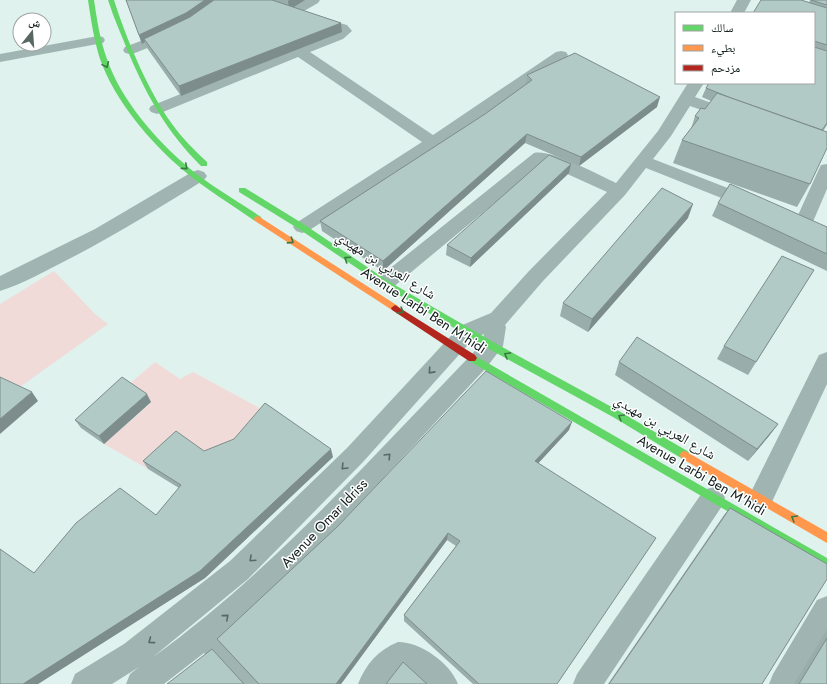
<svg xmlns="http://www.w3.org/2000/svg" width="827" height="684" font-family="Jost,'Noto Naskh Arabic',sans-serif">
  <rect width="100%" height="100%" fill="#dff2ee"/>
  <g fill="#f1dbd9">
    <polygon points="54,271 95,314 108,324 17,389 0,382 0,304"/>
    <polygon points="155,362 180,379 193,372 267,412 237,447 207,459 180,439 148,469 104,444 151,403 127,386"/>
  </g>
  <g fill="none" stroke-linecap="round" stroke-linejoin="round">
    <g fill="#a0b5b1" fill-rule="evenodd">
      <polygon points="303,0 320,0 318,3 297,15 287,15 285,12 287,9"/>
      <polygon points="737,0 751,0 744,13 730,13"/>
      <polygon points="314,16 347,25 352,31 343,39 310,52 433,135 556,52 561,51 566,52 568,55 566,58 404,170 308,231 302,233 296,231 293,227 296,223 422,142 298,57 163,112 157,114 151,112 149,109 151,106 336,31 309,23 307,20 309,17"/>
      <polygon points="172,29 177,30 179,33 177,36 135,53 130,54 125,53 123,50 125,47"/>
      <polygon points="98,36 103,37 105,40 103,43 0,62 0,54"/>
      <path d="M688 83H704L695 97 739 113 741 116 739 119 733 121 690 106 671 136 653 159 756 199 759 203 756 207 750 209 744 207 646 168 625 195 543 281 505 325 506 327 503 346 486 368 311 556 272 594 225 635 260 674 264 684H231L204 653 164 684H126L130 674 139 667 112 684H71L75 674 124 644 230 561 347 448 460 326 491 313 529 271 607 192 543 163 392 288 385 290 378 288 375 283 378 278 534 153C552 149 598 175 616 183L658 131ZM484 334 482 343 470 356C369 460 271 572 153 657L248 579 363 462 474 338Z"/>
      <polygon points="827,164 827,189 812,224 809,228 803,230 797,228 794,224 819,169 821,165"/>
      <path d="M198 170 204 172 207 176 204 180C159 208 114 236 67 260 45 271 23 284 0 291V276L95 229 192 172Z"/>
      <polygon points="827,352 827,384 770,506 761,509 752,506 749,498 752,490 819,355"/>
      <polygon points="713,487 722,490 725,498 722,506 604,684 573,684 577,674 704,490"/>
      <polygon points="827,596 827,636 799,684 769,684 773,674 817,600"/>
      <path d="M398 642C421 642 450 663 458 684H423L409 673 401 670 389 684H358C366 664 378 650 398 642Z"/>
    </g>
    <g fill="#63d668" fill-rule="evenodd">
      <path d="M88 0H94C97 20 100 40 107 59 121 100 156 140 188 167 209 185 238 201 261 217L262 219 261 221H255C232 205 204 188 183 170 150 142 115 101 100 59 94 40 91 20 88 0Z"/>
      <path d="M108 0H114C126 38 148 91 172 124 182 138 194 150 207 162V166H201C167 132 148 98 129 54 122 36 114 19 108 0Z"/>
      <polygon points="239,188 245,188 305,225 388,281 495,343 619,411 689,452 690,455 689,458 685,459 681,458 613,417 489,349 382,285 299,229 239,192"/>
      <polygon points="472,354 827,558 827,569 469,361 467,358 469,355"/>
    </g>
    <g fill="#ff974d" fill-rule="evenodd">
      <polygon points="258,216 398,306 399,308 398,310 392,310 255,221 254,219 255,217"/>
      <polygon points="685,451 827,532 827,543 681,458 680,455 681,452"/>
    </g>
    <polygon fill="#b3261e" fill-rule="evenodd" points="395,305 475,355 477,358 475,361 469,361 392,310 391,308"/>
  </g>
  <g fill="#99aeaa">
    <polygon points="126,0 305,0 293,7 342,32 245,70 181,96 147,48 145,42 142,44"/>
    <polygon points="810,0 827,0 827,125 823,131 810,184 797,207 673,163 682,140 691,129 695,116 705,109 711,101 702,97 706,88 814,83 814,13 809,3"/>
    <polygon points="527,75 657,107 579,166 525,143 383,271 322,231 320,221 485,114 526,84"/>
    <polygon points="569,173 470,267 446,255 447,245"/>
    <polygon points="718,203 827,227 827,271 712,216"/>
    <polygon points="688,218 588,332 560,316 563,303"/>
    <polygon points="814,270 748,375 717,359 724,346"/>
    <polygon points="619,362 778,424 769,436 748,461 615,375"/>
    <polygon points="151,402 104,444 81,428 75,420"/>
    <polygon points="569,430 538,463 557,684 473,684 404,621 404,615 456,546 447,540 341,684 258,684 222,645 217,639"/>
    <polygon points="204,451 333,457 205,578 38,684 0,684 34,573 156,515 179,488 148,469 143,461"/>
    <polygon points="730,508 762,684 608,684 724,515"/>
    <polygon points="827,629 827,684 794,684"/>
  </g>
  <g fill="#7d8d8b">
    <polygon points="205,0 219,0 189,22 144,39 145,42 142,44 139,35"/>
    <polygon points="289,0 305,0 289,10 288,1"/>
    <polygon points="341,23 342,32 245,70 181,96 179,86 243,61"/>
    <polygon points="660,97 657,107 579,166 581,157"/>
    <polygon points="527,134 525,143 383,271 383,261"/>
    <polygon points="571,164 569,173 470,267 471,258"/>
    <polygon points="693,204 688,218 588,332 592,319"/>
    <polygon points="32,392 38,401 0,434 0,419"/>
    <polygon points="147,394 151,402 104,444 99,436"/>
    <polygon points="572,422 569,430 533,469 535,461"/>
    <polygon points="778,424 769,436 748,461 757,449"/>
    <polygon points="331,449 333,457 205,578 38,684 23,684"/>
    <polygon points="448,533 447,540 341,684 336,684"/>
  </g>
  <g fill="#b2cac6" stroke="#7d8d8b">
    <polygon points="126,0 205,0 186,13 139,35"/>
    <polygon points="214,0 272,0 341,23 243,61 179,86 144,39 190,17"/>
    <polygon points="761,0 801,0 827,8 827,45 814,41 814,13 753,13"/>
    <polygon points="811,0 827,0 827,5"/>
    <polygon points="814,47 827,51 827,123 822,130 731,98 706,88 709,83 814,83"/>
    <polygon points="575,53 660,97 581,157 527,134 383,261 320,221 485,114 532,80 527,75"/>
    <polygon points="717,93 827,132 827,148 810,184 682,140 699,118 695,116 701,108 705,109"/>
    <polygon points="549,155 571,164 471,258 447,245"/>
    <polygon points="730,184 827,227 827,254 718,203"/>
    <polygon points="662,188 693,204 592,319 563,303"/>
    <polygon points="782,256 814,270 756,362 724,346"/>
    <polygon points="637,337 778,424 757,449 619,362"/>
    <polygon points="486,371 572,422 535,461 656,538 557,684 479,684 404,615 460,541 448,533 336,684 259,684 217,639 337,527"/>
    <polygon points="0,377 32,392 0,419"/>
    <polygon points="122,377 147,394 99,436 75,420"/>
    <polygon points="265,403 331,449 200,571 23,684 0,684 0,549 34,573 76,523 120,488 156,515 181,485 143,461 176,431 204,451 234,439"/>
    <polygon points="730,508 827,564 827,579 762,684 609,684"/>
    <polygon points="827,638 827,684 799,684"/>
    <polygon points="212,649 244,684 167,684"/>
    <polygon points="403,662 427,684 386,684"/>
  </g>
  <defs><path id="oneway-chevron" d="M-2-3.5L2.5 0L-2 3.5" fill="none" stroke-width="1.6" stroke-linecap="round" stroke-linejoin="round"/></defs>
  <g stroke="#397941">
    <use href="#oneway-chevron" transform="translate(106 65) rotate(66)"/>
    <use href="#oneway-chevron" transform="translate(185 167) rotate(40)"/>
    <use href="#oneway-chevron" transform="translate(291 241) rotate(33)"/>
    <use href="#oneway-chevron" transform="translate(347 259) rotate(-146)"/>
    <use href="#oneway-chevron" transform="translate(401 311) rotate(32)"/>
    <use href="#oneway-chevron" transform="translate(507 355) rotate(-151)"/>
    <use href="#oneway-chevron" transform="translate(621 417) rotate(-150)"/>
    <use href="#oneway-chevron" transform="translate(794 518) rotate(-149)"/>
  </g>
  <g stroke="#586866">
    <use href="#oneway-chevron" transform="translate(431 371) rotate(132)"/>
    <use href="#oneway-chevron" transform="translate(388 456) rotate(-46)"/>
    <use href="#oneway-chevron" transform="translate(344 467) rotate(134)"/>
    <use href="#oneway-chevron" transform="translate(252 559) rotate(137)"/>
    <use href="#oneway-chevron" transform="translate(226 617) rotate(-41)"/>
    <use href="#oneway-chevron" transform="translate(151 641) rotate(143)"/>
  </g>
  <g text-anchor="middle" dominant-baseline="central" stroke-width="3" stroke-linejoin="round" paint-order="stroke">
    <g font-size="14" fill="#0f1c1a" stroke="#fff">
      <text transform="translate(386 265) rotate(32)">شارع العربي بن مهيدي</text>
      <text transform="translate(424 310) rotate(33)">Avenue Larbi Ben M'hidi</text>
      <text transform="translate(665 427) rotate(30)">شارع العربي بن مهيدي</text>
      <text transform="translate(702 475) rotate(30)">Avenue Larbi Ben M'hidi</text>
      <text transform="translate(324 523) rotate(-46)">Avenue Omar Idriss</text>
    </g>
  </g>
  <rect x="675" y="12" width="140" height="72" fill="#ffffff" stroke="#9fa4a3"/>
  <rect x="683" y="25" width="20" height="6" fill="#63d668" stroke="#9fa4a3"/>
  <text x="711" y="32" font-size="12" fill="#0f1c1a">سالك</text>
  <rect x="683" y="45" width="20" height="6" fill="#ff974d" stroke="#9fa4a3"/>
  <text x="711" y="52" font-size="12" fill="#0f1c1a">بطيء</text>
  <rect x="683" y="65" width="20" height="6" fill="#b3261e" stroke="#9fa4a3"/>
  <text x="711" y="72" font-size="12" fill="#0f1c1a">مزدحم</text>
  <g transform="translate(32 32) rotate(17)"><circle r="19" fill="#ffffff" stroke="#9fa4a3"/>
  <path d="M0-3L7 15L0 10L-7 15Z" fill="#586764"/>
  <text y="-6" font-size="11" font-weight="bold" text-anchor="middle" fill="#0f1c1a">ش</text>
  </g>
</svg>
